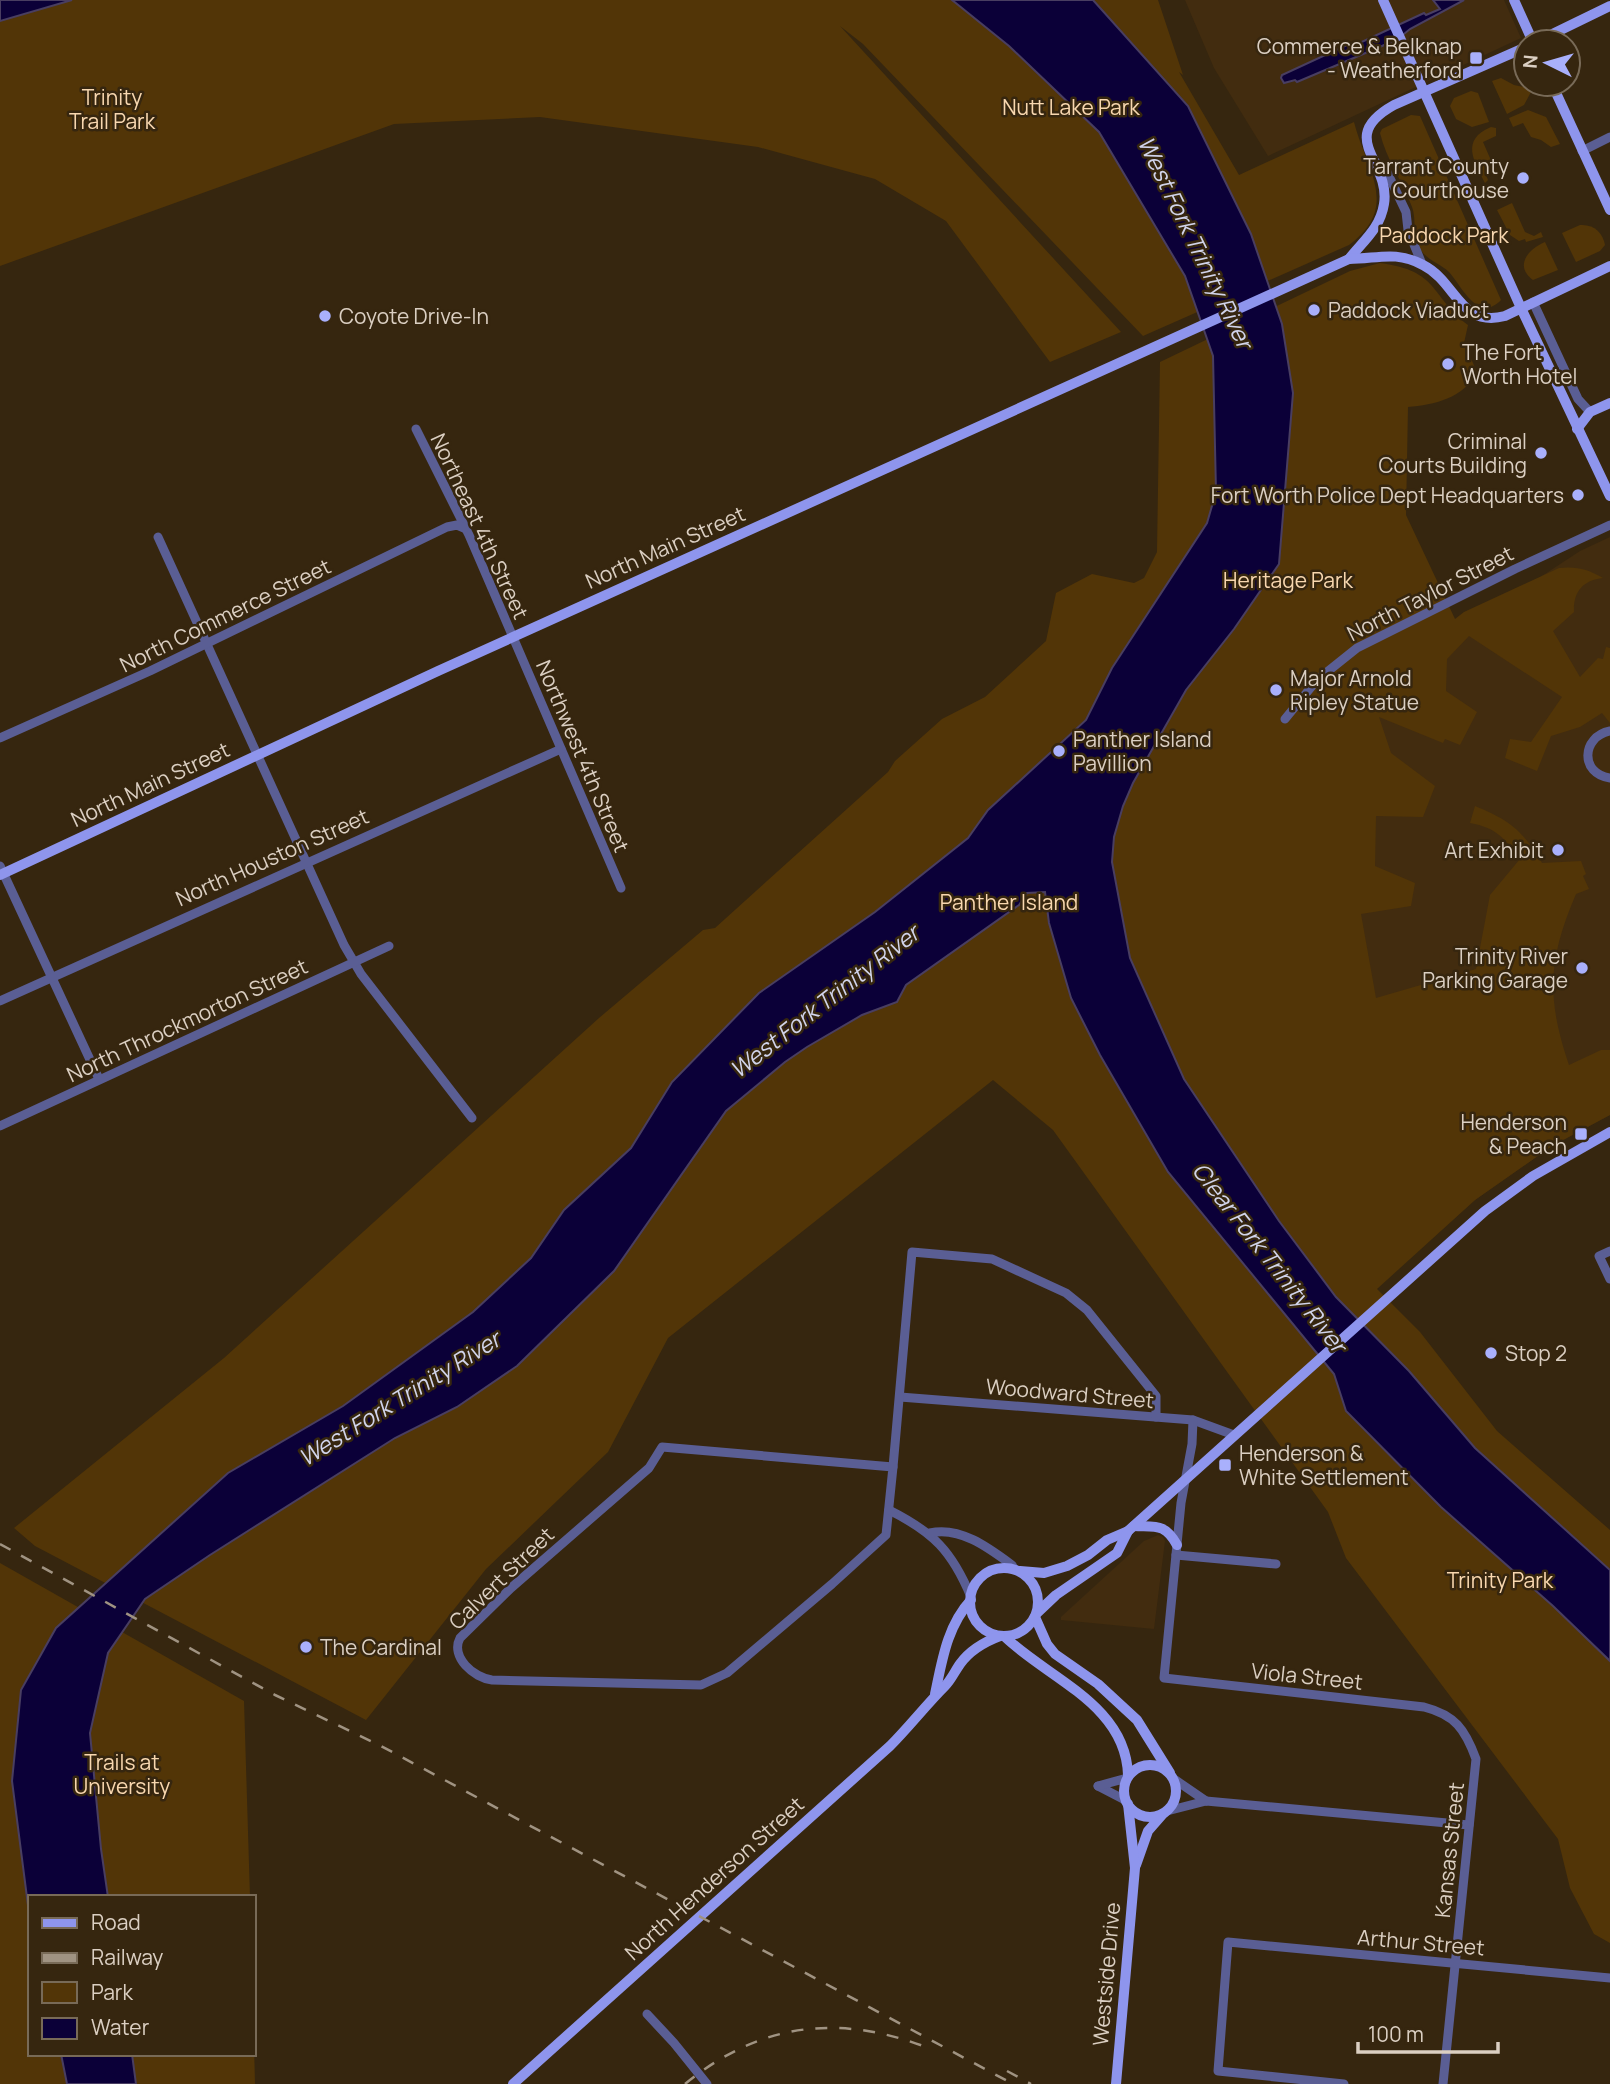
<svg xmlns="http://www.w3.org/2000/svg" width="1610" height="2084" font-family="Manrope,sans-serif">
  <rect width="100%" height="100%" fill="#36260f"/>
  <g fill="#422c0f">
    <polygon points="1185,0 1504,0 1521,38 1268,156 1214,68"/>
    <polygon points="1610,537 1610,1115 1552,1146 1475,1200 1388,1278 1326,1206 1369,689 1580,551"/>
    <polygon points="1158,1535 1163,1537 1165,1541 1154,1629 1061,1620 1061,1617 1144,1541"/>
  </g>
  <g fill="#523507">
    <path d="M0 0H1158L1183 75 1179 72 1239 175 1354 122C1366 170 1401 206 1349 245L1143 336 863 44 840 26 1121 332 1050 362 946 221 875 179 758 147 540 117 394 124 0 266Z"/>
    <polygon points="1501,78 1514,85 1528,88 1531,92 1524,105 1507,114 1492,81"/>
    <polygon points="1471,91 1478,93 1489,122 1472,127 1456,119 1450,106 1454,98"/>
    <polygon points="1528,110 1546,117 1560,144 1551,147 1541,140 1531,137 1523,123 1513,127 1509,118"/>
    <path d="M1411 115 1420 116 1501 300C1478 324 1461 285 1449 272 1442 265 1430 261 1423 253 1411 238 1417 220 1412 207 1403 182 1386 159 1380 133L1382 129Z"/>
    <path d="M1491 127 1496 128V136L1483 142 1493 165 1497 169 1486 175 1488 180 1485 183C1474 161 1460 140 1491 127Z"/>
    <polygon points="1512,203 1525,232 1534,236 1541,232 1543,237 1526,242 1525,239 1519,241 1510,235 1497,210"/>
    <path d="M1580 225C1594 224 1603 233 1605 245L1600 251 1576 262 1562 233Z"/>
    <path d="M1545 242 1558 270 1533 280C1514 266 1528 249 1545 242Z"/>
    <path d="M1380 263C1440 271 1429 295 1468 325L1464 343 1477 372C1464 398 1434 405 1408 407L1406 515 1455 619 1464 612 1559 568C1576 566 1588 569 1603 578 1583 580 1573 592 1574 612L1553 631 1580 677 1598 658 1603 659 1606 647 1610 648V723L1602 713 1580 727 1551 736 1537 771 1505 758 1510 739 1531 742 1562 697 1469 636 1447 659 1446 691 1477 712 1460 745 1445 739 1443 743 1379 717 1391 753 1435 786 1423 817 1376 816 1375 866 1415 883 1411 906 1361 914 1376 998 1476 969 1490 895 1520 859C1504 838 1497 828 1470 823L1475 806C1511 821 1522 830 1542 863L1581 861 1586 874 1583 876 1589 889 1576 894C1548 959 1546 997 1569 1065L1601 1050H1610V1115L1552 1146 1475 1200 1377 1289 1420 1332 1497 1431 1610 1530V1943L1594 1934 1570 1888 1558 1839 1346 1558 1328 1512 1053 1130 993 1080 668 1338 608 1452 486 1569 366 1720 35 1546 14 1528 224 1358 599 1018 703 930 715 928 888 772 895 761 942 719 985 697 1046 641 1056 593 1092 574 1134 583 1144 578 1157 552 1160 362 1350 271Z"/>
    <polygon points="0,1563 244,1701 250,1897 30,1897 30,2054 254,2054 254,2045 255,2084 0,2084"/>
  </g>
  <g fill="#0b0038" stroke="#493e61" stroke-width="2">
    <polygon points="0,0 72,0 0,21"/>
    <polygon points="952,0 1093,0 1188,106 1251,234 1282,324 1293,393 1279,564 1234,629 1186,690 1133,783 1123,806 1114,837 1112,862 1130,958 1184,1079 1279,1221 1336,1297 1409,1371 1475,1448 1610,1570 1610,1661 1553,1606 1441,1507 1346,1411 1334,1374 1168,1172 1100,1055 1071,998 1049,923 1045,892 1027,893 1019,905 906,985 897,1002 862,1015 807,1047 785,1062 726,1111 614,1271 517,1366 457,1407 395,1438 210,1555 145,1599 108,1653 90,1733 101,1849 108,1897 30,1897 30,1921 12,1781 21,1690 56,1628 228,1473 343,1406 473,1312 531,1258 564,1210 631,1148 672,1082 759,993 875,912 968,838 988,810 1086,720 1112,668 1207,523 1216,492 1213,356 1185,276 1099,132 1009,46"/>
    <polygon points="1433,0 1464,0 1410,29 1398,39 1382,46 1297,82 1295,80 1284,83 1281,78 1282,75 1349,44 1351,47 1424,13 1426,15 1440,9"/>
    <polygon points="61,2054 132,2054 136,2084 67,2084"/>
  </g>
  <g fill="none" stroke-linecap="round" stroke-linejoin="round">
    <g stroke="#5a5e94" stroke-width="9">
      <polyline points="1582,151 1610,137"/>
      <polyline points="1373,160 1386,170 1406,212 1408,230 1422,264"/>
      <polyline points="1533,302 1578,399 1590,412"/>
      <polyline points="416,429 469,535 621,888"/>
      <polyline points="158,537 344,945 361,974 472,1118"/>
      <polyline points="1285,719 1317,680 1357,648 1515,569 1610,525"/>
      <path d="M1610 731C1581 737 1580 774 1610 778"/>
      <polyline points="0,738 150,671 447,527 457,525 464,528"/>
      <polyline points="0,866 99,1079"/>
      <polyline points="0,1001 561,749"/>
      <polyline points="0,1126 389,946"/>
      <polyline points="1610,1251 1599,1256 1610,1279"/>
      <polyline points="900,1397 1193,1420 1234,1435"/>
      <path d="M1193 1420 1192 1444 1181 1503 1164 1678 1424 1707C1455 1715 1465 1729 1476 1759L1443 2084"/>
      <path d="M662 1447 893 1467 886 1535 832 1584 727 1673 701 1685 492 1680C474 1678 450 1657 460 1638L511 1588 649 1468Z"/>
      <polyline points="893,1467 912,1252 992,1259 1066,1293 1087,1310 1156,1396 1156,1417"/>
      <path d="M889 1510C933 1532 952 1551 971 1597"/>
      <path d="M930 1533C960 1526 989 1548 1012 1565L1015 1570"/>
      <polyline points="1176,1555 1276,1564"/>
      <polyline points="1174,1779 1206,1801"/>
      <polyline points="1098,1786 1125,1800"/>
      <polyline points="1098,1786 1127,1778"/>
      <polyline points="1167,1811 1206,1801 1469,1825"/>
      <polyline points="647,2014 674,2043 707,2084"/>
      <polyline points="1344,2084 1218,2071 1228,1942 1610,1978"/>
    </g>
    <g stroke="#8e95ed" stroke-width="10">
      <polyline points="1383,0 1521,308 1610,496"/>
      <polyline points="1514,0 1533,42"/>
      <polyline points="1536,42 1610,6"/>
      <polyline points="1552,84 1610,210"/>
      <path d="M1349 259C1363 241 1380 229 1384 204 1391 161 1335 138 1394 105L1526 47"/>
      <polyline points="1577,429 1590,412 1610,403"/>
      <path d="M0 875 438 671 1349 259C1377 259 1395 250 1423 265 1457 282 1459 328 1505 316L1610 266"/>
      <path d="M1134 1526C1156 1527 1165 1523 1177 1545"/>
      <circle cx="1004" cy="1602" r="34"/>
      <polyline points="1020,1571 1044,1573 1067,1566 1088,1555 1107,1540 1128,1531 1485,1211 1533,1176 1610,1132"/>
      <polyline points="1037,1613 1056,1595 1117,1553 1128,1531"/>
      <polyline points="1035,1617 1047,1644 1055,1654 1098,1684 1137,1720 1170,1773"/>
      <path d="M1005 1637C1049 1679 1126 1705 1128 1775"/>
      <path d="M935 1694C942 1661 947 1626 971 1600"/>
      <circle cx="1150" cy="1791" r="26"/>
      <polyline points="1136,1865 1148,1831 1162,1815"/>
      <path d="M513 2084 890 1746C909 1727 926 1705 945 1686 951 1680 955 1671 960 1664 970 1650 984 1642 1000 1636"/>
      <polyline points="1116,2084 1135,1868 1128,1804"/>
    </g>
    <g stroke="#a09382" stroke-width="2.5" stroke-dasharray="12 12" stroke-linecap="butt">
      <polyline points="0,1544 275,1695 381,1746 1013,2084"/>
      <polyline points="1007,2071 1031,2084"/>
      <path d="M685 2084C761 2022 840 2013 931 2049"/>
    </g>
  </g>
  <g fill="#a9b0fc" stroke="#36260f" stroke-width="2.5">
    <rect x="1469" y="51" width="14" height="14" rx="3.5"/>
    <circle cx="1523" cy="178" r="7"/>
    <circle cx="1314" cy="310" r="7"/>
    <circle cx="325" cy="316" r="7"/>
    <circle cx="1448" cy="364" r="7"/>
    <circle cx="1541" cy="453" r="7"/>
    <circle cx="1578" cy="495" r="7"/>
    <circle cx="1276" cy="690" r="7"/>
    <circle cx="1059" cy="751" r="7"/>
    <circle cx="1558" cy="850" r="7"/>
    <circle cx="1582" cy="968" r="7"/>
    <rect x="1574" y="1127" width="14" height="14" rx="3.5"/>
    <circle cx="1491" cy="1353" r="7"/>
    <rect x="1218" y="1458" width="14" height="14" rx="3.5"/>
    <circle cx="306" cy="1647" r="7"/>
  </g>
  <g text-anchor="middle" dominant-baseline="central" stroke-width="5" stroke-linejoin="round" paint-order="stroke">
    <g font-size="21" fill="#dbcfc2" stroke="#36260f" text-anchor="start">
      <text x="1462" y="46" text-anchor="end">Commerce &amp; Belknap<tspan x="1462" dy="24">- Weatherford</tspan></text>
      <text x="1509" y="166" text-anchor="end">Tarrant County<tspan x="1509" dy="24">Courthouse</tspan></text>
      <text x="1328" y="310">Paddock Viaduct</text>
      <text x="339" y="316">Coyote Drive-In</text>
      <text x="1462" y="352">The Fort<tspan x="1462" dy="24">Worth Hotel</tspan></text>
      <text x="1527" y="441" text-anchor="end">Criminal<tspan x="1527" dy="24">Courts Building</tspan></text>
      <text x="1564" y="495" text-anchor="end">Fort Worth Police Dept Headquarters</text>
      <text x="1290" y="678">Major Arnold<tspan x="1290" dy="24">Ripley Statue</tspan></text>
      <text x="1073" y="739">Panther Island<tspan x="1073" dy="24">Pavillion</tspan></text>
      <text x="1544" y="850" text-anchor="end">Art Exhibit</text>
      <text x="1568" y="956" text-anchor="end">Trinity River<tspan x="1568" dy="24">Parking Garage</tspan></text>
      <text x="1567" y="1122" text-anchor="end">Henderson<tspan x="1567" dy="24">&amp; Peach</tspan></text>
      <text x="1505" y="1353">Stop 2</text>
      <text x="1239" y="1453">Henderson &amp;<tspan x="1239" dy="24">White Settlement</tspan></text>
      <text x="320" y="1647">The Cardinal</text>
    </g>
    <g font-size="21" fill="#f8d7af" stroke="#36260f">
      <text x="112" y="97">Trinity<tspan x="112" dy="24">Trail Park</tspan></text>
      <text x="1071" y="107">Nutt Lake Park</text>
      <text x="1444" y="235">Paddock Park</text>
      <text x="1288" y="580">Heritage Park</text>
      <text x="1009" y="902">Panther Island</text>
      <text x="1500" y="1580">Trinity Park</text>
      <text x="122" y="1762">Trails at<tspan x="122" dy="24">University</tspan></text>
    </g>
    <g font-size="21" fill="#dbcfc2" stroke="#36260f">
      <text transform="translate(480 526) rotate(65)">Northeast 4th Street</text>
      <text transform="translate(665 547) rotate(-24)">North Main Street</text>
      <text transform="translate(1430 593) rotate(-27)">North Taylor Street</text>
      <text transform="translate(225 615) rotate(-26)">North Commerce Street</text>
      <text transform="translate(583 756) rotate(67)">Northwest 4th Street</text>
      <text transform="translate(150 784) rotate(-25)">North Main Street</text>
      <text transform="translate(272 857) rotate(-24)">North Houston Street</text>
      <text transform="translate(187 1020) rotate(-25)">North Throckmorton Street</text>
      <text transform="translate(1070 1393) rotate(5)">Woodward Street</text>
      <text transform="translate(501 1578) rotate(-44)">Calvert Street</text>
      <text transform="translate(1307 1676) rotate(6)">Viola Street</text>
      <text transform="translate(1449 1850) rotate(-84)">Kansas Street</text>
      <text transform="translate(714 1878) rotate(-42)">North Henderson Street</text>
      <text transform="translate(1421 1942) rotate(5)">Arthur Street</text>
      <text transform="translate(1106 1974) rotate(-85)">Westside Drive</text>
    </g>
    <g font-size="23" font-style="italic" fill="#d1d4eb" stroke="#36260f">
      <text transform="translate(1196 242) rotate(64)">West Fork Trinity River</text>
      <text transform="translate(824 1001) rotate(-38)">West Fork Trinity River</text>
      <text transform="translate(1270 1257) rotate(52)">Clear Fork Trinity River</text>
      <text transform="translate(399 1398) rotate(-32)">West Fork Trinity River</text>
    </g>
  </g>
  <rect x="28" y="1895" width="228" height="161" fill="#36260f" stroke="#786a57" stroke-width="2"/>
  <rect x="42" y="1918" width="35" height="10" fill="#8e95ed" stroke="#786a57" stroke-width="2"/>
  <text x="91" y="1930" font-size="21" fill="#dbcfc2">Road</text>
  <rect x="42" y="1953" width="35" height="10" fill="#a09382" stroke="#786a57" stroke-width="2"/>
  <text x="91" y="1965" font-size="21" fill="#dbcfc2">Railway</text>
  <rect x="42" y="1982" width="35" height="21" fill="#523507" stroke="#786a57" stroke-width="2"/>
  <text x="91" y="2000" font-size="21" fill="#dbcfc2">Park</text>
  <rect x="42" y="2018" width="35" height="21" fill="#0b0038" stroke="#786a57" stroke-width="2"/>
  <text x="91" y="2035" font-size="21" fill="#dbcfc2">Water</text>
  <g transform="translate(1547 63) rotate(275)"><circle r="33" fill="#36260f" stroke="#786a57" stroke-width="2"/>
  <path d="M0-5L12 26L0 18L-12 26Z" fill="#a9b0fc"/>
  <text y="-10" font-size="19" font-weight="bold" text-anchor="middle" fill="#dbcfc2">N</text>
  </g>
  <path d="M1358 2042v10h140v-10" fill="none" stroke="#dbcfc2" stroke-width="3.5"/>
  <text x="1368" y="2042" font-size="21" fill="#dbcfc2" stroke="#36260f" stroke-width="5" paint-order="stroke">100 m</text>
</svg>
